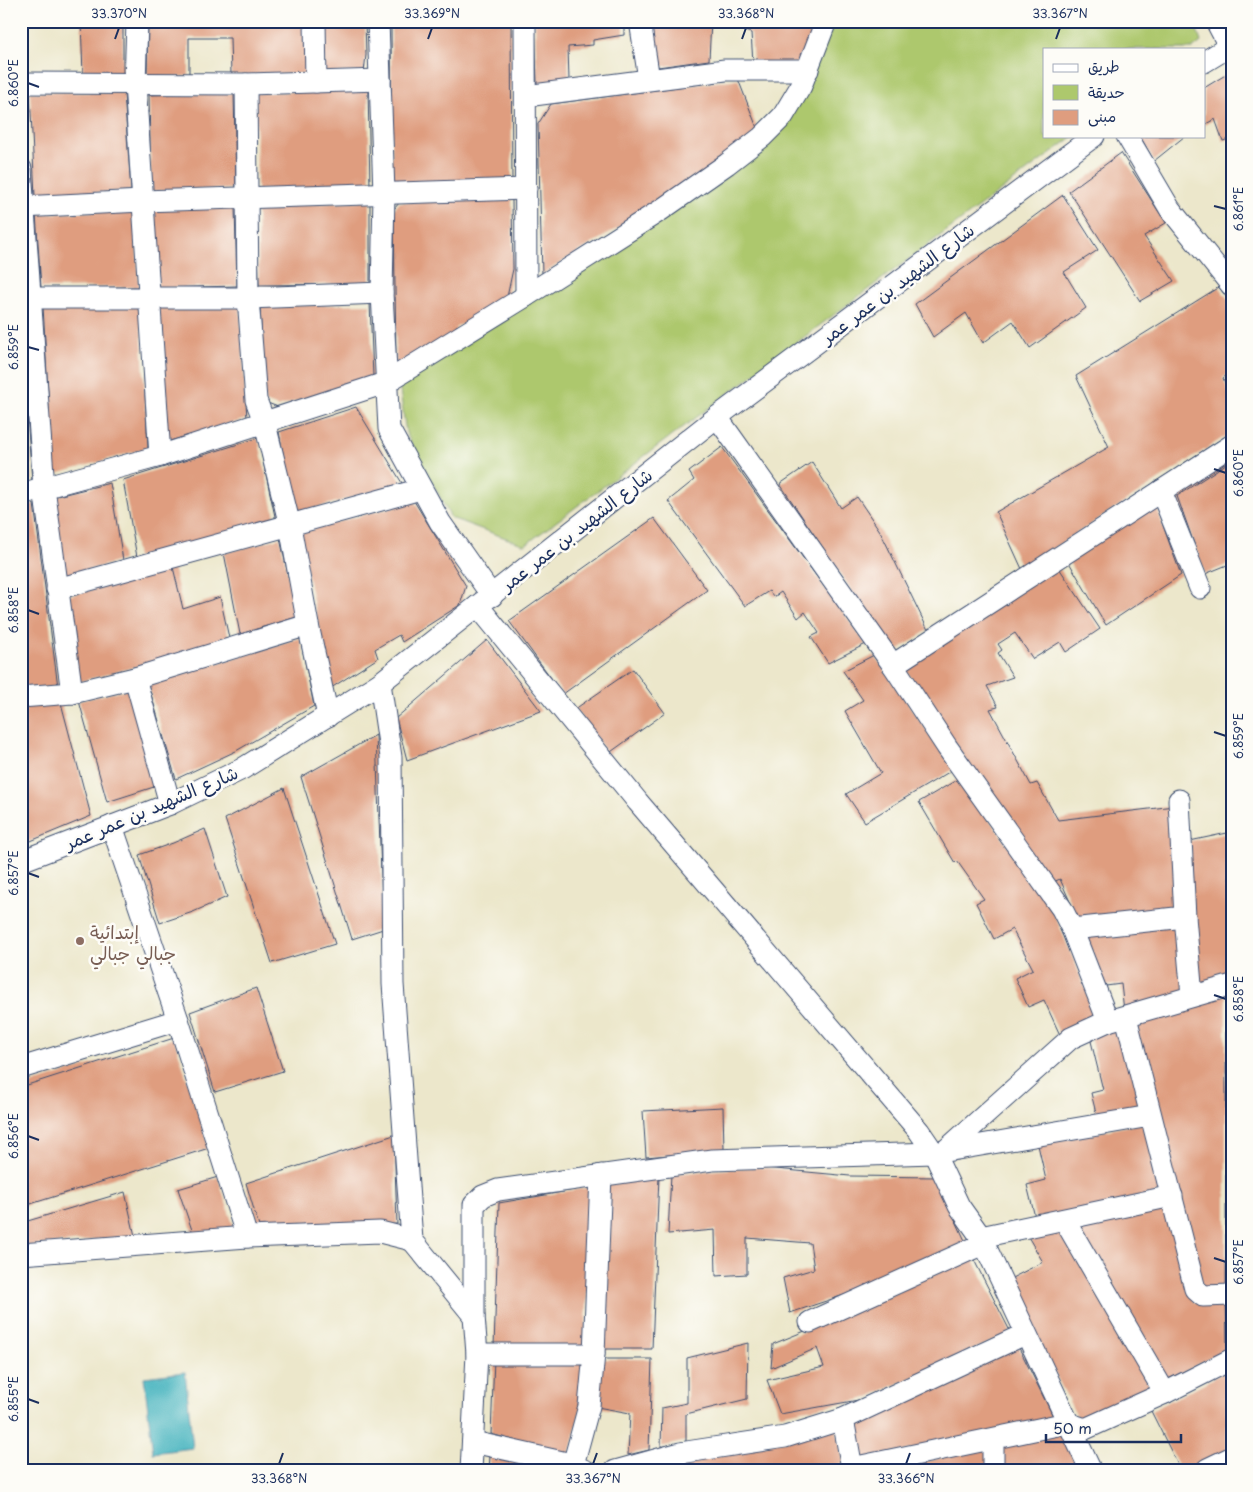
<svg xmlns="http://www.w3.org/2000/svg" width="1253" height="1492" font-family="'Playpen Sans','Playpen Sans Arabic',sans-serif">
  <rect width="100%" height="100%" fill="#fdfcf7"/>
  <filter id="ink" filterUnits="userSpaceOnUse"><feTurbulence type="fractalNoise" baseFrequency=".02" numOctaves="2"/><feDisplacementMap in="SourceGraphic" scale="10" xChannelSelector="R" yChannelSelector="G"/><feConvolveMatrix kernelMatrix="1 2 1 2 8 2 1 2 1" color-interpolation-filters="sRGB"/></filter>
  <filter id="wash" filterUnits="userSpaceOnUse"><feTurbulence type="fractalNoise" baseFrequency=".0096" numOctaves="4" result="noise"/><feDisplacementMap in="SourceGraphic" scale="20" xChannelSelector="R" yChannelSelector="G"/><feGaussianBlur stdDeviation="1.12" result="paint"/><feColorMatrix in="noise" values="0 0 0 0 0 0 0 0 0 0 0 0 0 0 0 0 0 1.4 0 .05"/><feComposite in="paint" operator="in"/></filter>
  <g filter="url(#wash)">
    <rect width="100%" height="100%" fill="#ece7cb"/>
    <polygon fill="#adc86d" stroke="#647c66" points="835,21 1194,21 1201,42 1192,49 1044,49 1044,136 1074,136 525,545 451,518 406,433 399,383 749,154"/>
    <polygon fill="#43b2be" stroke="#2f708e" points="185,1372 193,1448 153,1453 144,1377"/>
    <g id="blocks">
      <g fill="#df9d7f">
        <polygon points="81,21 123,21 123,76 83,75"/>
        <polygon points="148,21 306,21 307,74 231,75 230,38 189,38 189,76 147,77"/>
        <polygon points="323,21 365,21 366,55 364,72 324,73"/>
        <polygon points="391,21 511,21 512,181 392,185"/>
        <polygon points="535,21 624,21 624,35 593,40 593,45 568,47 569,80 537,84"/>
        <polygon points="649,21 711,21 709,60 658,67"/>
        <polygon points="744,21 818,21 802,64 753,63 751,33 744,31"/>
        <polygon points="1232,71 1232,138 1223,141 1215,119 1204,125 1204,88"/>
        <polygon points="738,79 759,133 697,180 542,274 538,124 551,104"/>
        <polygon points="368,89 370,187 257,190 256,93"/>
        <polygon points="30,92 124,93 131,191 35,196"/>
        <polygon points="234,93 236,189 151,191 149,95"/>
        <polygon points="1140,136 1185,136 1154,161"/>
        <polygon points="1121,153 1166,223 1144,236 1174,281 1140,301 1069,191"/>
        <polygon points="1063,195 1098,250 1064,272 1086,308 1030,348 1013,321 983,343 966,313 933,337 915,304"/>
        <polygon points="512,199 513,269 507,297 472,322 456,326 455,336 396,364 394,209 400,202"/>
        <polygon points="370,201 370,284 259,285 257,207"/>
        <polygon points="235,207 237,286 158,288 154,209"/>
        <polygon points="135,210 139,287 41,288 36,214"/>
        <polygon points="1219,287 1232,305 1232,371 1223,378 1232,400 1232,432 1022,569 996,512 1109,447 1076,376"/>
        <polygon points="370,304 373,377 278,407 265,402 260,306"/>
        <polygon points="140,305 148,448 53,475 43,307"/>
        <polygon points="158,306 240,306 247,419 166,442"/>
        <polygon points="21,340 32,480 21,483"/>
        <polygon points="356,407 402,483 295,514 279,432"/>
        <polygon points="258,438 276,521 137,557 123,480"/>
        <polygon points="722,447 866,644 828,663 811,637 819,633 805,612 798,618 781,592 774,597 769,591 745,606 668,501 694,480 689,472"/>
        <polygon points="1232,460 1232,563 1205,574 1177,496"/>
        <polygon points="812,462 841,508 857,497 880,531 928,630 894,653 780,484"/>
        <polygon points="110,483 123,560 64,577 53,497"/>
        <polygon points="414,501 466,586 460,605 402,642 399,635 375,649 378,658 331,688 299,533"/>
        <polygon points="1154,501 1181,575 1106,625 1067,559"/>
        <polygon points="34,504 58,687 21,689 21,507"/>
        <polygon points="654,518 707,590 563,694 509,621"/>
        <polygon points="280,538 297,617 240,634 224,553"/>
        <polygon points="1057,565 1100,629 1066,652 1060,642 1033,659 1015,633 998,644 1002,650 998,653 1013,677 987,686 998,707 990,709 1031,785 1037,783 1058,820 1174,806 1181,912 1079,922 1060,879 1049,884 903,666"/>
        <polygon points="173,567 183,609 220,597 229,638 153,662 78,682 68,596"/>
        <polygon points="300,638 314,706 236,751 176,779 148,684"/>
        <polygon points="487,640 541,711 407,760 396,718"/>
        <polygon points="874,655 954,769 865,822 846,794 881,773 845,711 863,700 843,671"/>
        <polygon points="633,669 665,713 608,754 575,709"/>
        <polygon points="128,689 157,786 107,802 79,701"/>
        <polygon points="61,703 91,816 21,845 21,705"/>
        <polygon points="376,735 383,929 352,939 301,777"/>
        <polygon points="960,778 1051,906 1098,1018 1060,1035 1044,1000 1028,1007 1015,978 1033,969 1012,929 994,939 976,903 984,899 957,861 955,863 919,802"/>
        <polygon points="284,788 335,944 272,963 225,819"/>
        <polygon points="205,829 227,897 193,912 160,923 139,855 173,843"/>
        <polygon points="1232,832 1232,877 1229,878 1232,888 1232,977 1195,989 1185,842"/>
        <polygon points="1181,922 1186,992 1124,1011 1121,984 1106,986 1083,932"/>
        <polygon points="256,988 283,1071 215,1092 190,1012"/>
        <polygon points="1226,994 1226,1289 1203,1290 1131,1022"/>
        <polygon points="1121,1025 1143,1111 1098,1121 1091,1093 1103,1090 1089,1033"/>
        <polygon points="174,1038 209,1148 21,1207 21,1087"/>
        <polygon points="723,1107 724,1150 646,1157 643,1111"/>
        <polygon points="1146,1122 1164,1192 1036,1221 1027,1185 1046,1180 1038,1145"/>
        <polygon points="394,1135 397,1224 260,1230 246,1183"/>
        <polygon points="754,1167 850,1176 936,1177 967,1245 880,1283 790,1313 783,1278 814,1269 810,1243 747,1238 747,1274 716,1276 715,1230 668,1234 671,1174"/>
        <polygon points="659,1176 652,1349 601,1349 607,1185"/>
        <polygon points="218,1177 235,1231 193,1233 178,1189"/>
        <polygon points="592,1187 585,1348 494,1347 499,1203"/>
        <polygon points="125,1192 135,1236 21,1247 21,1223"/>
        <polygon points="1167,1202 1194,1303 1226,1300 1227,1350 1164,1381 1073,1224"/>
        <polygon points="1062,1227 1155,1386 1080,1423 1008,1280 1043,1262 1027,1235"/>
        <polygon points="972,1256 1011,1333 864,1399 780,1414 767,1380 824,1367 817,1348 771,1368 773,1344 859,1309"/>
        <polygon points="748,1343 747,1399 686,1414 686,1441 661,1447 662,1408 687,1403 687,1358"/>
        <polygon points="1017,1344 1055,1420 857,1461 850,1427"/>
        <polygon points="494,1359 585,1361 582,1406 569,1455 491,1434"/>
        <polygon points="600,1359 652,1359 649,1450 628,1455 630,1413 597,1407"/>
        <polygon points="1227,1371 1227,1454 1192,1471 1181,1471 1151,1411"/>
        <polygon points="836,1428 844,1463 805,1471 651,1471"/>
        <polygon points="1060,1430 1080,1471 1000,1471 1001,1443"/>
        <polygon points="988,1446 988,1471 888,1471"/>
        <polygon points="490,1455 548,1470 548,1471 489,1471"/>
      </g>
    </g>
  </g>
  <g filter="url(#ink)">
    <use href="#blocks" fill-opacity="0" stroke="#3a4b6e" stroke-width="1"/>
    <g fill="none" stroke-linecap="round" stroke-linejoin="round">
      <g stroke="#3a4b6e" stroke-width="23">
        <g id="minor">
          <polyline points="137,21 135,84 160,456"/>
          <polyline points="315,21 316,82"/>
          <polyline points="378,21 384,193 382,293 389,429 440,522 492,596"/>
          <polyline points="525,21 526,296"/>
          <polyline points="640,21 649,79"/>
          <polyline points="1216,21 1229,46"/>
          <polyline points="1204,62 1232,45"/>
          <polyline points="21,83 246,84 380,80"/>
          <polyline points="246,84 248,298 256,400 265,424 290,526 308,625 328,716"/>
          <polyline points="526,96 725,70 808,70"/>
          <polyline points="1127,136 1170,209 1232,286"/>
          <polyline points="21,169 44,488 72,693"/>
          <polyline points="21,207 142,201 526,189"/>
          <polyline points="21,298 248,298 382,293"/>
          <polyline points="717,417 893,665 947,747 1062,909 1072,929 1108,1021 1232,985"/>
          <polyline points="1161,491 1200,588"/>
          <polyline points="21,494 160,456 385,383 526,296 661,210 727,164 762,137 783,116 801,86 826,21"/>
          <polyline points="57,589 421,489"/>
          <polyline points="478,606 638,802 919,1131 934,1153 1150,1116"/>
          <polyline points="893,665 1232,445"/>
          <polyline points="135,678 170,804"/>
          <polyline points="380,683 391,757 393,984 412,1240 474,1316"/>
          <polyline points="21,697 72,693 135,678 308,625"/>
          <polyline points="112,826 178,1020 247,1237"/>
          <polyline points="21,861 170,804 242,769 380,683 717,417 1094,136"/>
          <polyline points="1185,917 1192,996"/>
          <polyline points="1072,929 1185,917 1179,800"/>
          <polyline points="1126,1017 1195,1289 1203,1296 1232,1295"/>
          <polyline points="21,1068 178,1020"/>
          <polyline points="946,1150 1071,1038 1108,1021"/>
          <polyline points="1065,1221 1165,1393"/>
          <polyline points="981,1237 1172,1196"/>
          <polyline points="21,1254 247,1237 380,1232 412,1240"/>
          <polyline points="810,1322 983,1244"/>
          <polyline points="1025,1334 843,1419 852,1468 1067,1423 1085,1429 1165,1393 1232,1359"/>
          <polyline points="477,1354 594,1354"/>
          <polyline points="473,1442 567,1463 586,1471"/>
          <polyline points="573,1465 589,1406 594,1354 601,1175"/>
          <polyline points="471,1471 477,1354 474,1316 474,1205 483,1196 498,1190 712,1160 934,1153 959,1206 981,1237 1091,1471"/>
          <polyline points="615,1471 680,1453 785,1437 843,1419"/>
          <polyline points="993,1471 993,1440"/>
        </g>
      </g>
      <g stroke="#3a4b6e" stroke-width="28">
        <polyline id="major" points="1209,1471 1232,1460"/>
      </g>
      <use href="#minor" stroke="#fff" stroke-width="21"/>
      <use href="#major" stroke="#fff" stroke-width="26"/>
    </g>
  </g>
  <path fill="none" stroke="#1b2f5e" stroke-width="2" d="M115 39 119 28M428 39 432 28M742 39 746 28M1056 39 1060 28M28 83 39 87M1214 206 1226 209M28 347 39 350M1214 469 1226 473M28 610 39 614M1214 732 1226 736M28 873 39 877M1214 995 1226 999M28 1136 39 1140M1214 1258 1226 1262M28 1399 39 1403M279 1464 283 1453M593 1464 597 1453M906 1464 910 1453"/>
  <circle fill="#8d6e63" stroke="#fdfcf7" stroke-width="2" cx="80" cy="941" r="5"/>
  <g text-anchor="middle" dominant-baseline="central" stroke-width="5" stroke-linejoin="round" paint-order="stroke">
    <g font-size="18" fill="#1b2f5e" stroke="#fdfcf7">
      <text transform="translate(897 283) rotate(-37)">شارع الشهيد بن عمر عمر</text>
      <text transform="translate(576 529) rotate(-38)">شارع الشهيد بن عمر عمر</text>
      <text transform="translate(151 807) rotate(-23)">شارع الشهيد بن عمر عمر</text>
    </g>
    <g font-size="18" fill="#785e54" stroke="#fdfcf7" text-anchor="start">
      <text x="90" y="931">إبتدائية<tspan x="90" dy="21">جبالي جبالي</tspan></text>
    </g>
  </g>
  <rect width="1253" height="1492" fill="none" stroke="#fdfcf7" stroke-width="55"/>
  <rect x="1043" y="48" width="162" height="90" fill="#fdfcf7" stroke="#a3aaba"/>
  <rect x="1053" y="64" width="25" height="8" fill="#ffffff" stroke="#a3aaba"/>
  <text x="1088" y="72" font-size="15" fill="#1b2f5e">طريق</text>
  <rect x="1053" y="85" width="25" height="15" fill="#adc86d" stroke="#a3aaba"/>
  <text x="1088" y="98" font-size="15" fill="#1b2f5e">حديقة</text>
  <rect x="1053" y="110" width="25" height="15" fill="#df9d7f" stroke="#a3aaba"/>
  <text x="1088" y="122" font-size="15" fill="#1b2f5e">مبنى</text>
  <path d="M1046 1434v8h135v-8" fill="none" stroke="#1b2f5e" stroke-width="2.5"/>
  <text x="1053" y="1434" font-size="15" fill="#1b2f5e" stroke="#fdfcf7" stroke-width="4" paint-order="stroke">50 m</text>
  <rect x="28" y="28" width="1198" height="1436" fill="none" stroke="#1b2f5e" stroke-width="2"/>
  <g font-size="12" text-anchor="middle" fill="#1b2f5e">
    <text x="119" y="18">33.370°N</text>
    <text x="432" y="18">33.369°N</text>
    <text x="746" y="18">33.368°N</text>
    <text x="1060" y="18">33.367°N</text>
    <text transform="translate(14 83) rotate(-90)" y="4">6.860°E</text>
    <text transform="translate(1239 209) rotate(-90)" y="4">6.861°E</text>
    <text transform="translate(14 347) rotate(-90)" y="4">6.859°E</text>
    <text transform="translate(1239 473) rotate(-90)" y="4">6.860°E</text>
    <text transform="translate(14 610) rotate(-90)" y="4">6.858°E</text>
    <text transform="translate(1239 736) rotate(-90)" y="4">6.859°E</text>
    <text transform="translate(14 873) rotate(-90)" y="4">6.857°E</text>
    <text transform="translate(1239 999) rotate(-90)" y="4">6.858°E</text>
    <text transform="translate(14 1136) rotate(-90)" y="4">6.856°E</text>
    <text transform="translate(1239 1262) rotate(-90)" y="4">6.857°E</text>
    <text transform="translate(14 1399) rotate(-90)" y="4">6.855°E</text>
    <text x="279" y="1483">33.368°N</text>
    <text x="593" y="1483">33.367°N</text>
    <text x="906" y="1483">33.366°N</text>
  </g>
</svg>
